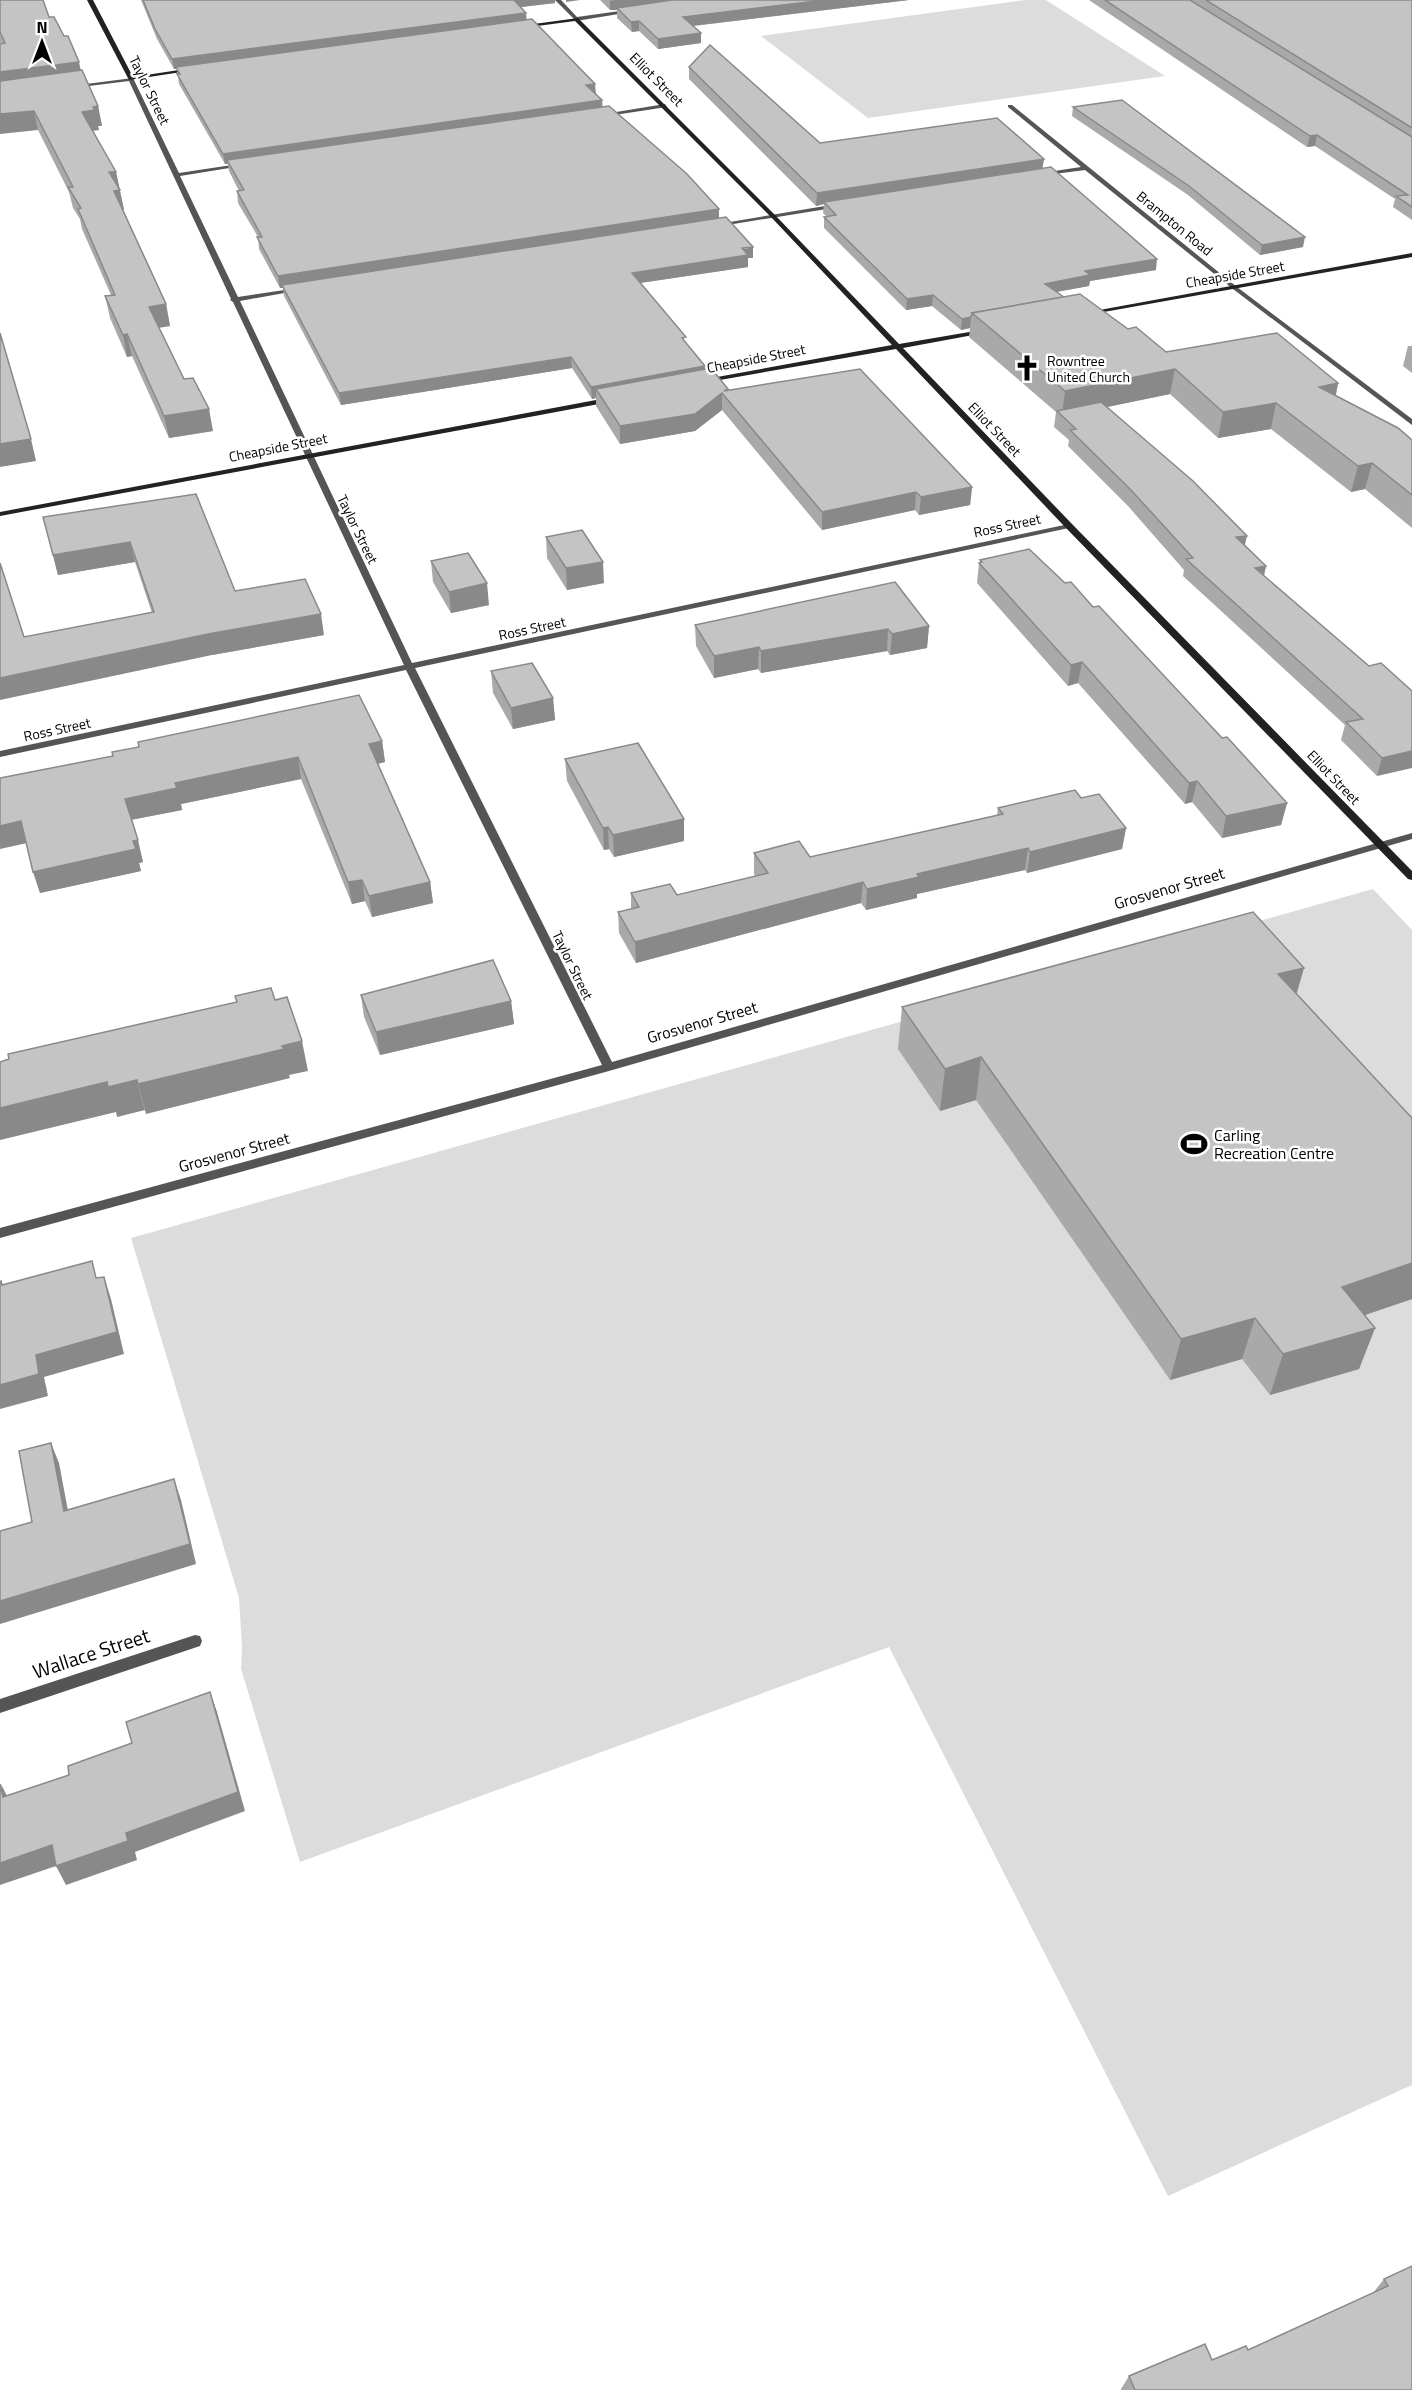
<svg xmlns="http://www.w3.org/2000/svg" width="1412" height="2390" font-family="'Titillium Web',sans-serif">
  <rect width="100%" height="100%" fill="#fff"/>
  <g fill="#dcdcdc">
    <polygon points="1025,0 1046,0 1165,76 868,118 761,36"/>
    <polygon points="1373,889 1412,930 1412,2085 1168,2196 889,1647 300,1862 241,1669 242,1648 239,1598 131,1238"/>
  </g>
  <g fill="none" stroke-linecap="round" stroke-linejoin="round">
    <g fill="#555" fill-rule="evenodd">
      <polygon points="555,0 561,0 577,17 634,9 637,11 576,21"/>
      <polygon points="133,78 179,173 245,163 248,165 180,176 238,297 298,288 301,290 240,301 412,663 1069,524 1073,526 1069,528 415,668 612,1062 1412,833 1412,839 609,1071 0,1238 0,1228 602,1065 406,670 0,757 0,751 404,665 233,302 230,300 231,299 129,81 73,88 70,86"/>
      <polygon points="665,104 667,107 601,117 598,115"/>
      <polygon points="1008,105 1012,105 1237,287 1412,419 1412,425 1233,289 1085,170 1039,176 1038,175 1041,173 1081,167 1008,107"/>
      <polygon points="837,204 840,206 839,207 715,227 712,225"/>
      <polygon points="195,1635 200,1636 202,1641 200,1646 0,1713 0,1699"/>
    </g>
    <g fill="#222" fill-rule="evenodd">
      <polygon points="87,0 93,0 133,77 192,68 195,70 129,80"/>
      <polygon points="578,18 775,215 899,344 987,329 988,331 984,333 903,348 1072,524 1412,871 1412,880 1408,879 1066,528 896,349 703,383 703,379 706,379 892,345 771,217 575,21 522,28 519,26"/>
      <polygon points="1412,253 1412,257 1087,315 1083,313"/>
      <polygon points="612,397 615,397 615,401 0,516 0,512"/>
    </g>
  </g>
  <g fill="#a9a9a9">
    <polygon points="0,0 49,17 81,70 98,106 102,126 98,126 99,130 92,131 116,172 124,210 123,210 166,304 170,326 159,328 184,379 213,431 169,438 132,356 127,357 110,318 105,296 111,295 82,229 80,219 73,208 69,192 38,130 0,42"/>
    <polygon points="141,0 555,0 555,3 521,7 526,13 526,20 596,94 602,106 719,209 719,218 753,258 748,258 748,267 641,283 705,369 728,389 728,391 972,487 970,505 919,515 915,510 822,530 722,410 695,431 620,444 596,406 596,398 592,399 572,368 341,405 284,296 283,288 280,288 259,249 258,237 238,203 237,191 239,191 229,171 228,164 225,164 179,84 177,69 174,69 157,39"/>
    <polygon points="600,0 909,0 693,26 701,43 658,49 639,31 632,32 617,18 617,10 610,10"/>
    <polygon points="1089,0 1412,0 1412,220 1393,207 1395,199 1315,146 1307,147"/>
    <polygon points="689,67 820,143 1044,159 1042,169 1156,270 1090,281 1089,286 1057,292 1064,297 1128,329 1166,352 1338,383 1336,395 1412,440 1412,528 1365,489 1351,492 1271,429 1218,438 1170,394 1107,407 1266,566 1264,576 1369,666 1412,691 1377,776 1341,740 1345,725 1183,576 1184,570 1128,506 1068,446 1069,440 1054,427 1056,412 969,337 970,328 961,330 932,306 906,310 824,228 824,217 827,217 823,213 824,204 816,206 689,79"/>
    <polygon points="1073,107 1303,247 1260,255 1188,195 1072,116"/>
    <polygon points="1408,346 1412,346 1412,373 1403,366"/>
    <polygon points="196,494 235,591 324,635 212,655 24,637 152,613 135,562 58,575 43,517"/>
    <polygon points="546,537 604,583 567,590 547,558"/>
    <polygon points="980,560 1065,583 1093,607 1287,803 1281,825 1222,838 1192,802 1185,804 1078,683 1068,686 977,583 979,563 980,563"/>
    <polygon points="431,561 489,605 451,613 433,582"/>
    <polygon points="695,625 929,626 927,648 890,655 887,651 761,673 758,669 714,678 696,646"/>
    <polygon points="491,671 553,698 555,720 513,729 493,693"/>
    <polygon points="382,741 385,762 378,764 430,882 433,903 372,917 365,901 352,904 301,779 181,804 182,810 131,820 143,862 139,863 141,871 40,893 26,843 0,778"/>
    <polygon points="565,759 684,841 614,857 609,849 604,850 567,781"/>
    <polygon points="1081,798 1126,828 1122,849 1027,873 1025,870 917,894 917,898 866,910 861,903 636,963 619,933 618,912 631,909 631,893 677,895 755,876 754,874 754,853 810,857 997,815 998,808"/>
    <polygon points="1297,994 1412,1118 1412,1299 1364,1315 1375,1328 1359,1369 1270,1395 1242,1359 1170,1380 976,1100 940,1111 898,1049 902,1007"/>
    <polygon points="361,995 511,1001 514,1024 380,1055 364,1017"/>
    <polygon points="1412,2266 1412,2390 1121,2390 1121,2389 1129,2376 1212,2360 1248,2350 1373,2293 1384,2279"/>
  </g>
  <g fill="#898989">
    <polygon points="512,0 555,0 555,3 513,8"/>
    <polygon points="566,0 580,0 566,2"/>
    <polygon points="615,0 693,0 617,8 617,10 610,10 610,1"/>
    <polygon points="825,0 909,0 683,27 683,17"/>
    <polygon points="526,13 527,23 176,67 177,69 174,69 172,59"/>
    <polygon points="639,21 639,31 632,32 631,22"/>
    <polygon points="701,33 701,43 658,49 658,39"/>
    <polygon points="79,62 83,81 0,92 0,72"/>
    <polygon points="595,84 596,95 586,85"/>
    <polygon points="602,100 603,111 227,160 228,164 225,164 223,154"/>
    <polygon points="98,106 102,126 98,126 99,130 86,131 82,112 93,107"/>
    <polygon points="34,111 38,130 0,134 0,114"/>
    <polygon points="1317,135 1315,146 1307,147 1310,136"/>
    <polygon points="1044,159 1042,171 824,202 824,204 816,206 817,193"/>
    <polygon points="109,172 116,172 124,210 119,211"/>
    <polygon points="719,209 719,221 282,285 283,288 280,288 278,276"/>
    <polygon points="1305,237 1303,247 1260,255 1262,245"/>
    <polygon points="753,247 753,258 748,258 748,267 632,284 632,273"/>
    <polygon points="1157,259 1156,270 1090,281 1089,286 1044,294 1045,284 1085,271"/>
    <polygon points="933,295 932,306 906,310 907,299"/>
    <polygon points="166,304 170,326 153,328 149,307"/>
    <polygon points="971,317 970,328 961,330 962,319"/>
    <polygon points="127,334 132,356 127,357 123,335"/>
    <polygon points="571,357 572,368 341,405 339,393"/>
    <polygon points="705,366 705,378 596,389 596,398 592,399 591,387"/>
    <polygon points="1175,369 1170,394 1063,416 1062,416 1065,391"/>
    <polygon points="1338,383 1333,408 1319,387"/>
    <polygon points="722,393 722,410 695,431 620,444 620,426"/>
    <polygon points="1276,403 1271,429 1218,438 1223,412"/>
    <polygon points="209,409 213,431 169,438 164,416"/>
    <polygon points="31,439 36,461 0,467 0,444"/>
    <polygon points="1372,463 1365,489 1351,492 1358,466"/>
    <polygon points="972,487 970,505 919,515 921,497"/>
    <polygon points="916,492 915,510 822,530 822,512"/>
    <polygon points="1247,536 1243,553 1236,537"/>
    <polygon points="130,542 135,562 58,575 53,555"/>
    <polygon points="603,562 604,583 567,590 566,568"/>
    <polygon points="1266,566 1262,583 1255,568"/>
    <polygon points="487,583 489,605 451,613 449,592"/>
    <polygon points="321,614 324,635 212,655 0,700 0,678 208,634"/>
    <polygon points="929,626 927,648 890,655 892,634"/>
    <polygon points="888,629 887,651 761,673 761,651"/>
    <polygon points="759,647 758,669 714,678 714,656"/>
    <polygon points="1082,662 1078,683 1068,686 1071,665"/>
    <polygon points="553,698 555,720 513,729 511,708"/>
    <polygon points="382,741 385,762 372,765 369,744"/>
    <polygon points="1412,751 1412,768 1377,776 1382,758"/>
    <polygon points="298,757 301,779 181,804 182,810 130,820 125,799 175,783"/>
    <polygon points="1197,781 1192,802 1185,804 1189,783"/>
    <polygon points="1287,803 1281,825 1222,838 1226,816"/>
    <polygon points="684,819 684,841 614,857 613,835"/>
    <polygon points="21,821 27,843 0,849 0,826"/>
    <polygon points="608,827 609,849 604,850 603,828"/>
    <polygon points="1126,828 1122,849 1027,873 1030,852"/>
    <polygon points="138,840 143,862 139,863 141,871 40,893 33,872"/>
    <polygon points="1028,848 1025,870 917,894 917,898 866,910 867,889 917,874"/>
    <polygon points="362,880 365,901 352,904 348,882"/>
    <polygon points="430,882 433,903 372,917 369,896"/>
    <polygon points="863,882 861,903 636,963 635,942"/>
    <polygon points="1304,968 1292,1010 1278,974"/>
    <polygon points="511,1001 514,1024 380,1055 376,1032"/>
    <polygon points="302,1041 308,1071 289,1075 290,1078 146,1114 138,1084"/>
    <polygon points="981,1057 976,1100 940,1111 945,1069"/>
    <polygon points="137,1080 145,1110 117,1117 116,1112 0,1140 0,1108 107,1082"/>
    <polygon points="1412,1263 1412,1299 1327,1328 1342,1287"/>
    <polygon points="104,1277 111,1299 124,1354 44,1377 48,1396 0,1409 0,1385 36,1355"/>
    <polygon points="1255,1318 1242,1359 1170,1380 1181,1339"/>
    <polygon points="1375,1328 1359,1369 1270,1395 1283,1354"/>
    <polygon points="51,1443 59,1463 72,1532 64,1511"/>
    <polygon points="174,1479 181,1500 196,1564 0,1624 0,1601"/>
    <polygon points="210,1692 217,1712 245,1811 135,1852 137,1860 66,1885 56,1866 0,1885 0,1863 52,1845 126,1833"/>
    <polygon points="1,1784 11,1804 3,1797"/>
  </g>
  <g fill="#c4c4c4" stroke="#898989" stroke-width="1.5">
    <polygon points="0,0 43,0 49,17 54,17 64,36 68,36 79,62 0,72 0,44 5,43 0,32"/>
    <polygon points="143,0 514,0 526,13 172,59 155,29"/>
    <polygon points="672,0 825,0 683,17 701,33 658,39 639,21 631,22 617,8"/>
    <polygon points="1105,0 1190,0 1412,137 1412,207 1396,196 1408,195 1317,135 1310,136"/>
    <polygon points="1206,0 1412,0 1412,128"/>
    <polygon points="532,19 595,84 586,85 602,100 223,154 177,74 180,74 176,67"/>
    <polygon points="710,45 820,143 997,118 1044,159 817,193 689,67"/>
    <polygon points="82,70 98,106 93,107 95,110 82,112 116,172 109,172 120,190 114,191 166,304 149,307 184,379 193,378 209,409 164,416 127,334 123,335 105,296 115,295 78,209 81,208 68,187 73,187 34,111 0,114 0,81"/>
    <polygon points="1122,100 1305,237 1262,245 1189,186 1073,107"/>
    <polygon points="609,106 687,174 719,209 278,276 257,237 262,237 237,191 244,190 227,160"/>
    <polygon points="1051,167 1157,259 1085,271 1090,275 1045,284 1064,297 972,313 971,317 962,319 933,295 907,299 824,217 836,215 824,202"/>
    <polygon points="726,217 753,247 742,248 748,255 632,273 686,337 682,338 705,366 591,387 571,357 339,393 282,285"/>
    <polygon points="1080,294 1128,329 1136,327 1166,352 1277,333 1338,383 1319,387 1398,428 1412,440 1412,495 1372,463 1358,466 1276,403 1223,412 1175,369 1065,391 972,313"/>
    <polygon points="0,333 31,439 0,444"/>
    <polygon points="711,368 728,389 724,391 860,369 972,487 921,497 916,492 822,512 722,393 695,414 620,426 596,389"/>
    <polygon points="1101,402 1193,481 1247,536 1236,537 1266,566 1255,568 1369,666 1381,663 1412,691 1412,751 1382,758 1346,722 1363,719 1186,559 1193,558 1130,489 1070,430 1076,429 1057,411"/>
    <polygon points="196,494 235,591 305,579 321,614 208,634 0,678 0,563 24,637 154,612 130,542 53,555 43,517"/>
    <polygon points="582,530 603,562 566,568 546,537"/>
    <polygon points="1029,549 1065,583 1071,582 1093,607 1099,606 1222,738 1227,737 1287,803 1226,816 1197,781 1189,783 1082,662 1071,665 979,563 982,562 980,560"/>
    <polygon points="468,553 487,583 449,592 431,561"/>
    <polygon points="895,582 929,626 892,634 888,629 761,651 759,647 714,656 695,625"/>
    <polygon points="532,663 553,698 511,708 491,671"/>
    <polygon points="359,695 382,741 369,744 430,882 369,896 362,880 348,882 298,757 175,783 177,788 125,799 138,840 133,841 136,849 33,872 21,821 0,826 0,778 113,756 112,752 139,747 138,742"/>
    <polygon points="638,743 684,819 613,835 608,827 603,828 565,759"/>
    <polygon points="1075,790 1081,798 1099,794 1126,828 1030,852 1028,848 917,874 919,877 867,889 863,882 635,942 618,912 639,907 631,893 670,884 677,895 768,873 754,853 799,841 810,857 1003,814 998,808"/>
    <polygon points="1253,912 1304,968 1278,974 1412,1118 1412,1263 1342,1287 1375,1328 1283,1354 1255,1318 1181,1339 981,1057 945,1069 902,1007"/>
    <polygon points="493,960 511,1001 376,1032 361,995"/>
    <polygon points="271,988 275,1000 287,997 302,1041 282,1046 284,1049 138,1084 137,1080 108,1087 107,1082 0,1108 0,1062 9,1059 8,1054 237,1002 235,996"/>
    <polygon points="92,1261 96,1278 104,1277 117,1332 36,1355 39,1374 0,1385 0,1282 1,1281 2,1285"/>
    <polygon points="51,1443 64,1511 174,1479 190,1544 0,1601 0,1531 32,1522 19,1451"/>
    <polygon points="210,1692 238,1792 126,1833 128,1841 56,1866 52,1845 0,1863 0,1784 3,1797 69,1775 68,1766 132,1743 126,1722"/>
    <polygon points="1412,2266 1412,2390 1135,2390 1129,2376 1205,2344 1212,2360 1246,2346 1248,2350 1388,2286 1384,2279"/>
  </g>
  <defs>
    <g id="church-bare" transform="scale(2.07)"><path d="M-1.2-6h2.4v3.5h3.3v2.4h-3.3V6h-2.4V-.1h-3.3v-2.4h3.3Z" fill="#000" stroke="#fff" stroke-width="2.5" paint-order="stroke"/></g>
    <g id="stadium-bare" transform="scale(2.07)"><path d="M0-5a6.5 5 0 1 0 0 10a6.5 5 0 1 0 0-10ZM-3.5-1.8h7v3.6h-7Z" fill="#000" stroke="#fff" stroke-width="2.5" paint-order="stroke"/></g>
  </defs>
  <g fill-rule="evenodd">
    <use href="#church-bare" x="1027" y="368"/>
    <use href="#stadium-bare" x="1194" y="1144"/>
  </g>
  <g text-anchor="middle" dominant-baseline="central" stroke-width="5" stroke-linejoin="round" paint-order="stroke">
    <g font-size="14" fill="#000" stroke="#fff">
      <text transform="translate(657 79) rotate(45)">Elliot Street</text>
      <text transform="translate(150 90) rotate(64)">Taylor Street</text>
      <text transform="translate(1175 223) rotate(39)">Brampton Road</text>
      <text transform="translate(1235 274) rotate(-10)">Cheapside Street</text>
      <text transform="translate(756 358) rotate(-11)">Cheapside Street</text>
      <text transform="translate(995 429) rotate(46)">Elliot Street</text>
      <text transform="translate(278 447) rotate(-11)">Cheapside Street</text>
      <text transform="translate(1007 525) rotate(-12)">Ross Street</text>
      <text transform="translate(358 529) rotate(64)">Taylor Street</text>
      <text transform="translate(532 628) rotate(-12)">Ross Street</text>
      <text transform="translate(57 729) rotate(-12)">Ross Street</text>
      <text transform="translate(1334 777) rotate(46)">Elliot Street</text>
      <text transform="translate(573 965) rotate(64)">Taylor Street</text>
    </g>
    <g font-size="14" fill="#000" stroke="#fff" text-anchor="start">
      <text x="1047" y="360">Rowntree<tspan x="1047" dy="16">United Church</tspan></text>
    </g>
    <g font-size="16" fill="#000" stroke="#fff">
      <text transform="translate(1169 888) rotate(-16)">Grosvenor Street</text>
      <text transform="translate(702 1022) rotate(-16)">Grosvenor Street</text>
      <text transform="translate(234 1152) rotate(-15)">Grosvenor Street</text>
    </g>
    <g font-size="16" fill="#000" stroke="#fff" text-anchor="start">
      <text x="1214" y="1135">Carling<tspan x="1214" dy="18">Recreation Centre</tspan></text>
    </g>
    <g font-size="20" fill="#000" stroke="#fff">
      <text transform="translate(91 1653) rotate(-18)">Wallace Street</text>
    </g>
  </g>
  <g transform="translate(42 42)" stroke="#ffffff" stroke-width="4.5" paint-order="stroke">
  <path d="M0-4.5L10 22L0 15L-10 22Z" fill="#000000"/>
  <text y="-9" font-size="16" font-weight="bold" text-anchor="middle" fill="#000000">N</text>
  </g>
</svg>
